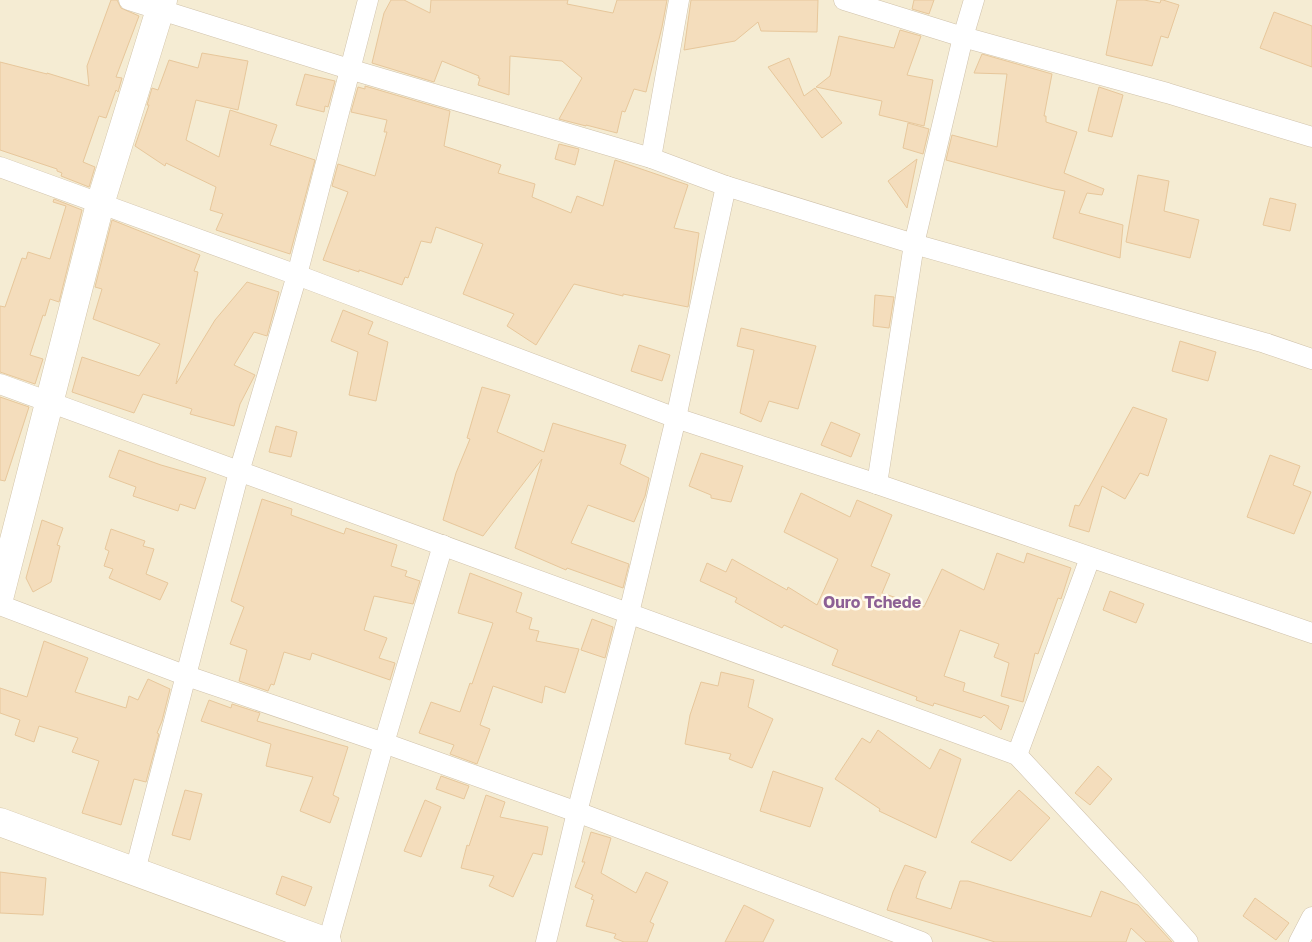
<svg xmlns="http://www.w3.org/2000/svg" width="1312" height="942" font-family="'Golos Text',sans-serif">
  <rect width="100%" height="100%" fill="#fdf9e6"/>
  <rect fill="#f5ecd3" x="0" y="0" width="1312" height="942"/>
  <g fill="#f4ddbc" stroke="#e7c79b">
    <polygon points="111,0 117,0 121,8 139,16 116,77 122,78 118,92 116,90 106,118 99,116 83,162 95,167 89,187 61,176 62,173 57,171 57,169 0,150 0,62 47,74 47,73 89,86 87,66"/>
    <polygon points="391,0 404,0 430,13 431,0 568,0 567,4 613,13 617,0 667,0 662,27 646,92 634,89 625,112 622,111 617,133 586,125 586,126 559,119 582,78 562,61 510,56 509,95 478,85 480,78 478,78 479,76 442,61 434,82 372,63 384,13"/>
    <polygon points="691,0 818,0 817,32 761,31 758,22 735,41 684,50"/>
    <polygon points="914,0 934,0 929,14 912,9"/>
    <polygon points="1117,0 1144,0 1160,3 1161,0 1163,0 1179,5 1168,38 1161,36 1152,66 1106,55"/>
    <polygon points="1274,12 1312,26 1312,67 1260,48"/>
    <polygon points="900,30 921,36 907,75 933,80 924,126 879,115 882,101 816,87 830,76 839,36 894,48"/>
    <polygon points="202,53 248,61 238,110 196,100 186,140 219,157 230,110 277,125 270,145 315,160 290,254 216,230 223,214 210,210 216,187 166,163 165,166 135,146 149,105 147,105 152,88 158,90 169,60 198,68"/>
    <polygon points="982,54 1052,74 1044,116 1046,116 1046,122 1077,132 1064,173 1104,189 1102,195 1087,193 1079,213 1123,225 1120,258 1053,238 1065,191 1054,189 946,160 952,135 997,147 1007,74 974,73"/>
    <polygon points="789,58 804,96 815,88 842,123 822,138 768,67"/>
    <polygon points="305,74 335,81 328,107 325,106 324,112 296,105"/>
    <polygon points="365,86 450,111 444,146 501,165 498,173 535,184 532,197 571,213 577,196 603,206 615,160 688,185 674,228 699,233 688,307 623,294 623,296 574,284 536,345 507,326 514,314 463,294 483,244 436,227 431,243 421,241 408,278 405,277 402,285 359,270 359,272 323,260 348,192 332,186 338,164 375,176 387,132 384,132 387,120 351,112 358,87 365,89"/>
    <polygon points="1099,87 1123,95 1112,137 1088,131"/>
    <polygon points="908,123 929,129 923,154 903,148"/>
    <polygon points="559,144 579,149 575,165 555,159"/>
    <polygon points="917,159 907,208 888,181"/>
    <polygon points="1138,175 1169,181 1164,211 1199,220 1190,258 1126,242"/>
    <polygon points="1270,198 1296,204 1290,231 1263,225"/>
    <polygon points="54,199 82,210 59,302 50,299 45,316 43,315 30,355 43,359 35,384 0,372 0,306 5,307 22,258 26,259 28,252 50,259 66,206 53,202"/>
    <polygon points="112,220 200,255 194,271 198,272 176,384 215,320 247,282 279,292 267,336 254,332 234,365 255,375 240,404 234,426 190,414 192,409 143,394 134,413 72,392 82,357 139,376 160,344 93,319 102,289 95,287"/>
    <polygon points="875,295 894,297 889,328 873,326"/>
    <polygon points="343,310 373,322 368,334 388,342 376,401 349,395 358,352 331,341"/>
    <polygon points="741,328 816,346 798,409 769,401 761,422 740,413 754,350 737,346"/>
    <polygon points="1180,341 1216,352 1208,381 1172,371"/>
    <polygon points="639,345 670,355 662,381 631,371"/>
    <polygon points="482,387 510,395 497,432 544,452 553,423 626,445 620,464 649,478 645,496 634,522 588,505 571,543 629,564 623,588 567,568 566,570 515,548 542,459 483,536 443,520 456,473 470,439 467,438"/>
    <polygon points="0,397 29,407 5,481 0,480"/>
    <polygon points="1133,407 1167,419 1148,476 1140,473 1125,499 1102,486 1089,532 1069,526 1075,505 1079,506"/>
    <polygon points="831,422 860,434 851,457 821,445"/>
    <polygon points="276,426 297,432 291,457 269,452"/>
    <polygon points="119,450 161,465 206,478 195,509 180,504 178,511 133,496 136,487 109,477"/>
    <polygon points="701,453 743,466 731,502 711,498 711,495 689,486"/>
    <polygon points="1270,455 1300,466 1293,485 1311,492 1294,534 1247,517"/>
    <polygon points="801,493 850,517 857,500 892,515 871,566 890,574 882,593 924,607 942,569 984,590 997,553 1024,563 1027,553 1071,568 1061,599 1058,598 1038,654 1035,653 1023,702 1001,696 1009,663 994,657 999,644 960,630 944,676 965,683 963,691 1009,706 1001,730 984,715 981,718 934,703 933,706 916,700 917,697 832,665 838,650 784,625 782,628 735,602 737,598 700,581 707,563 726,572 732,559 787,590 788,587 817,605 838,559 784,532"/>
    <polygon points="262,499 292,509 291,515 344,534 346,528 397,545 391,566 407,571 405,576 420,581 413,604 374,596 364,630 387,638 379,658 395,663 390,680 312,653 310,660 284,652 274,685 271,684 268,691 239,681 247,650 230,644 244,607 231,601"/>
    <polygon points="42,520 63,528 57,545 60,546 51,582 33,592 26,578"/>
    <polygon points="111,529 145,541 143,546 154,549 146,574 168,583 160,600 109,578 113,569 104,566 109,551 105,549"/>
    <polygon points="470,573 522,593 516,612 532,618 529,629 539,631 536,641 579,649 565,693 545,686 542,703 493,686 480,725 490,729 477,764 450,754 454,745 419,733 431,702 460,712 470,683 472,684 493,623 458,613"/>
    <polygon points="1110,591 1144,604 1136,623 1103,610"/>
    <polygon points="592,619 613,627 605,658 581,650"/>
    <polygon points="44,641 88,658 75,692 126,708 129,696 138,700 148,679 170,689 162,721 157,733 159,734 146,782 134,779 121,825 82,813 99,761 72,752 78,738 39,726 34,742 15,735 20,720 0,713 0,688 27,697"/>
    <polygon points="721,672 754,680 748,707 773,719 752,768 729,759 731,754 685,744 690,715 701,682 718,686"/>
    <polygon points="209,700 231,708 232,704 260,713 257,721 348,747 333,795 339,798 330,823 300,811 313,777 266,766 271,744 201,721"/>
    <polygon points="878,730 930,769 940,749 961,759 936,838 879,811 880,809 835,779 862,738 870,743"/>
    <polygon points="1098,766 1112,779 1090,805 1075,793"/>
    <polygon points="773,771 823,788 810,827 760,811"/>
    <polygon points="441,776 469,786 464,799 436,789"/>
    <polygon points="185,790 202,794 190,840 172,835"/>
    <polygon points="1019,790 1050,818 1011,861 971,842"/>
    <polygon points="486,795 505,802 500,817 548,827 542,855 533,853 513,897 489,886 494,876 461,868 467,845 469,846"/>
    <polygon points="425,800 441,807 421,857 404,851"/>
    <polygon points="591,832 611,838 601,873 636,893 646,872 668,882 650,922 654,924 647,942 624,942 614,938 616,934 586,926 594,900 591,899 593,895 575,887 585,862 582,862"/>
    <polygon points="905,865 926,872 921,881 916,898 951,909 960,881 968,881 1091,917 1101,891 1138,905 1172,942 1146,942 1131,928 1126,942 995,942 982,938 887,910 893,892"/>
    <polygon points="0,872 46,878 43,915 0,913"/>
    <polygon points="282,876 312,887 305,906 276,894"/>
    <polygon points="1255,898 1289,923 1276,940 1243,916"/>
    <polygon points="744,905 774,920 763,942 725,942"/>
  </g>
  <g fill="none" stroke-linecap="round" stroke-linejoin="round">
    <g stroke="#d0c2ab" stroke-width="21">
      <g id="minor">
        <polyline points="129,0 349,69 651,158 726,186 914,244 1265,343 1312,359"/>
        <polyline points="844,0 963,37 1167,93 1312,137"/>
        <polyline points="651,158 679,0"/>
        <polyline points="0,167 297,275 676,418 877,484 1312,633"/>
        <polyline points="0,384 1017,755 1133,880 1188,942"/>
        <polyline points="877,484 914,244 963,37 974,0"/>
        <polyline points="0,605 187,676 384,743 577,812 922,942"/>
        <polyline points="1017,755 1090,558"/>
        <polyline points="135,871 239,472 297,275 368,0"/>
        <polyline points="328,942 384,743 443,545"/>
        <polyline points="546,942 577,812 629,613 676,418 726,186"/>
        <polyline points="1299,942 1312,917"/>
      </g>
    </g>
    <g stroke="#d3c4a8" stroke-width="29">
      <g id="secondary">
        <polyline points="0,595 100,204 163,0"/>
        <polyline points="0,822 327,942"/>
      </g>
    </g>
    <use href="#minor" stroke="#fff" stroke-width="20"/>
    <use href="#secondary" stroke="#fff" stroke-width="28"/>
  </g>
  <g text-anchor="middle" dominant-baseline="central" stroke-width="5" stroke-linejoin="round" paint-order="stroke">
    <g font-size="16" font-weight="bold" fill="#8d6095" stroke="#fffbed">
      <text x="872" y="602">Ouro Tchede</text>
    </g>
  </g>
</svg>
